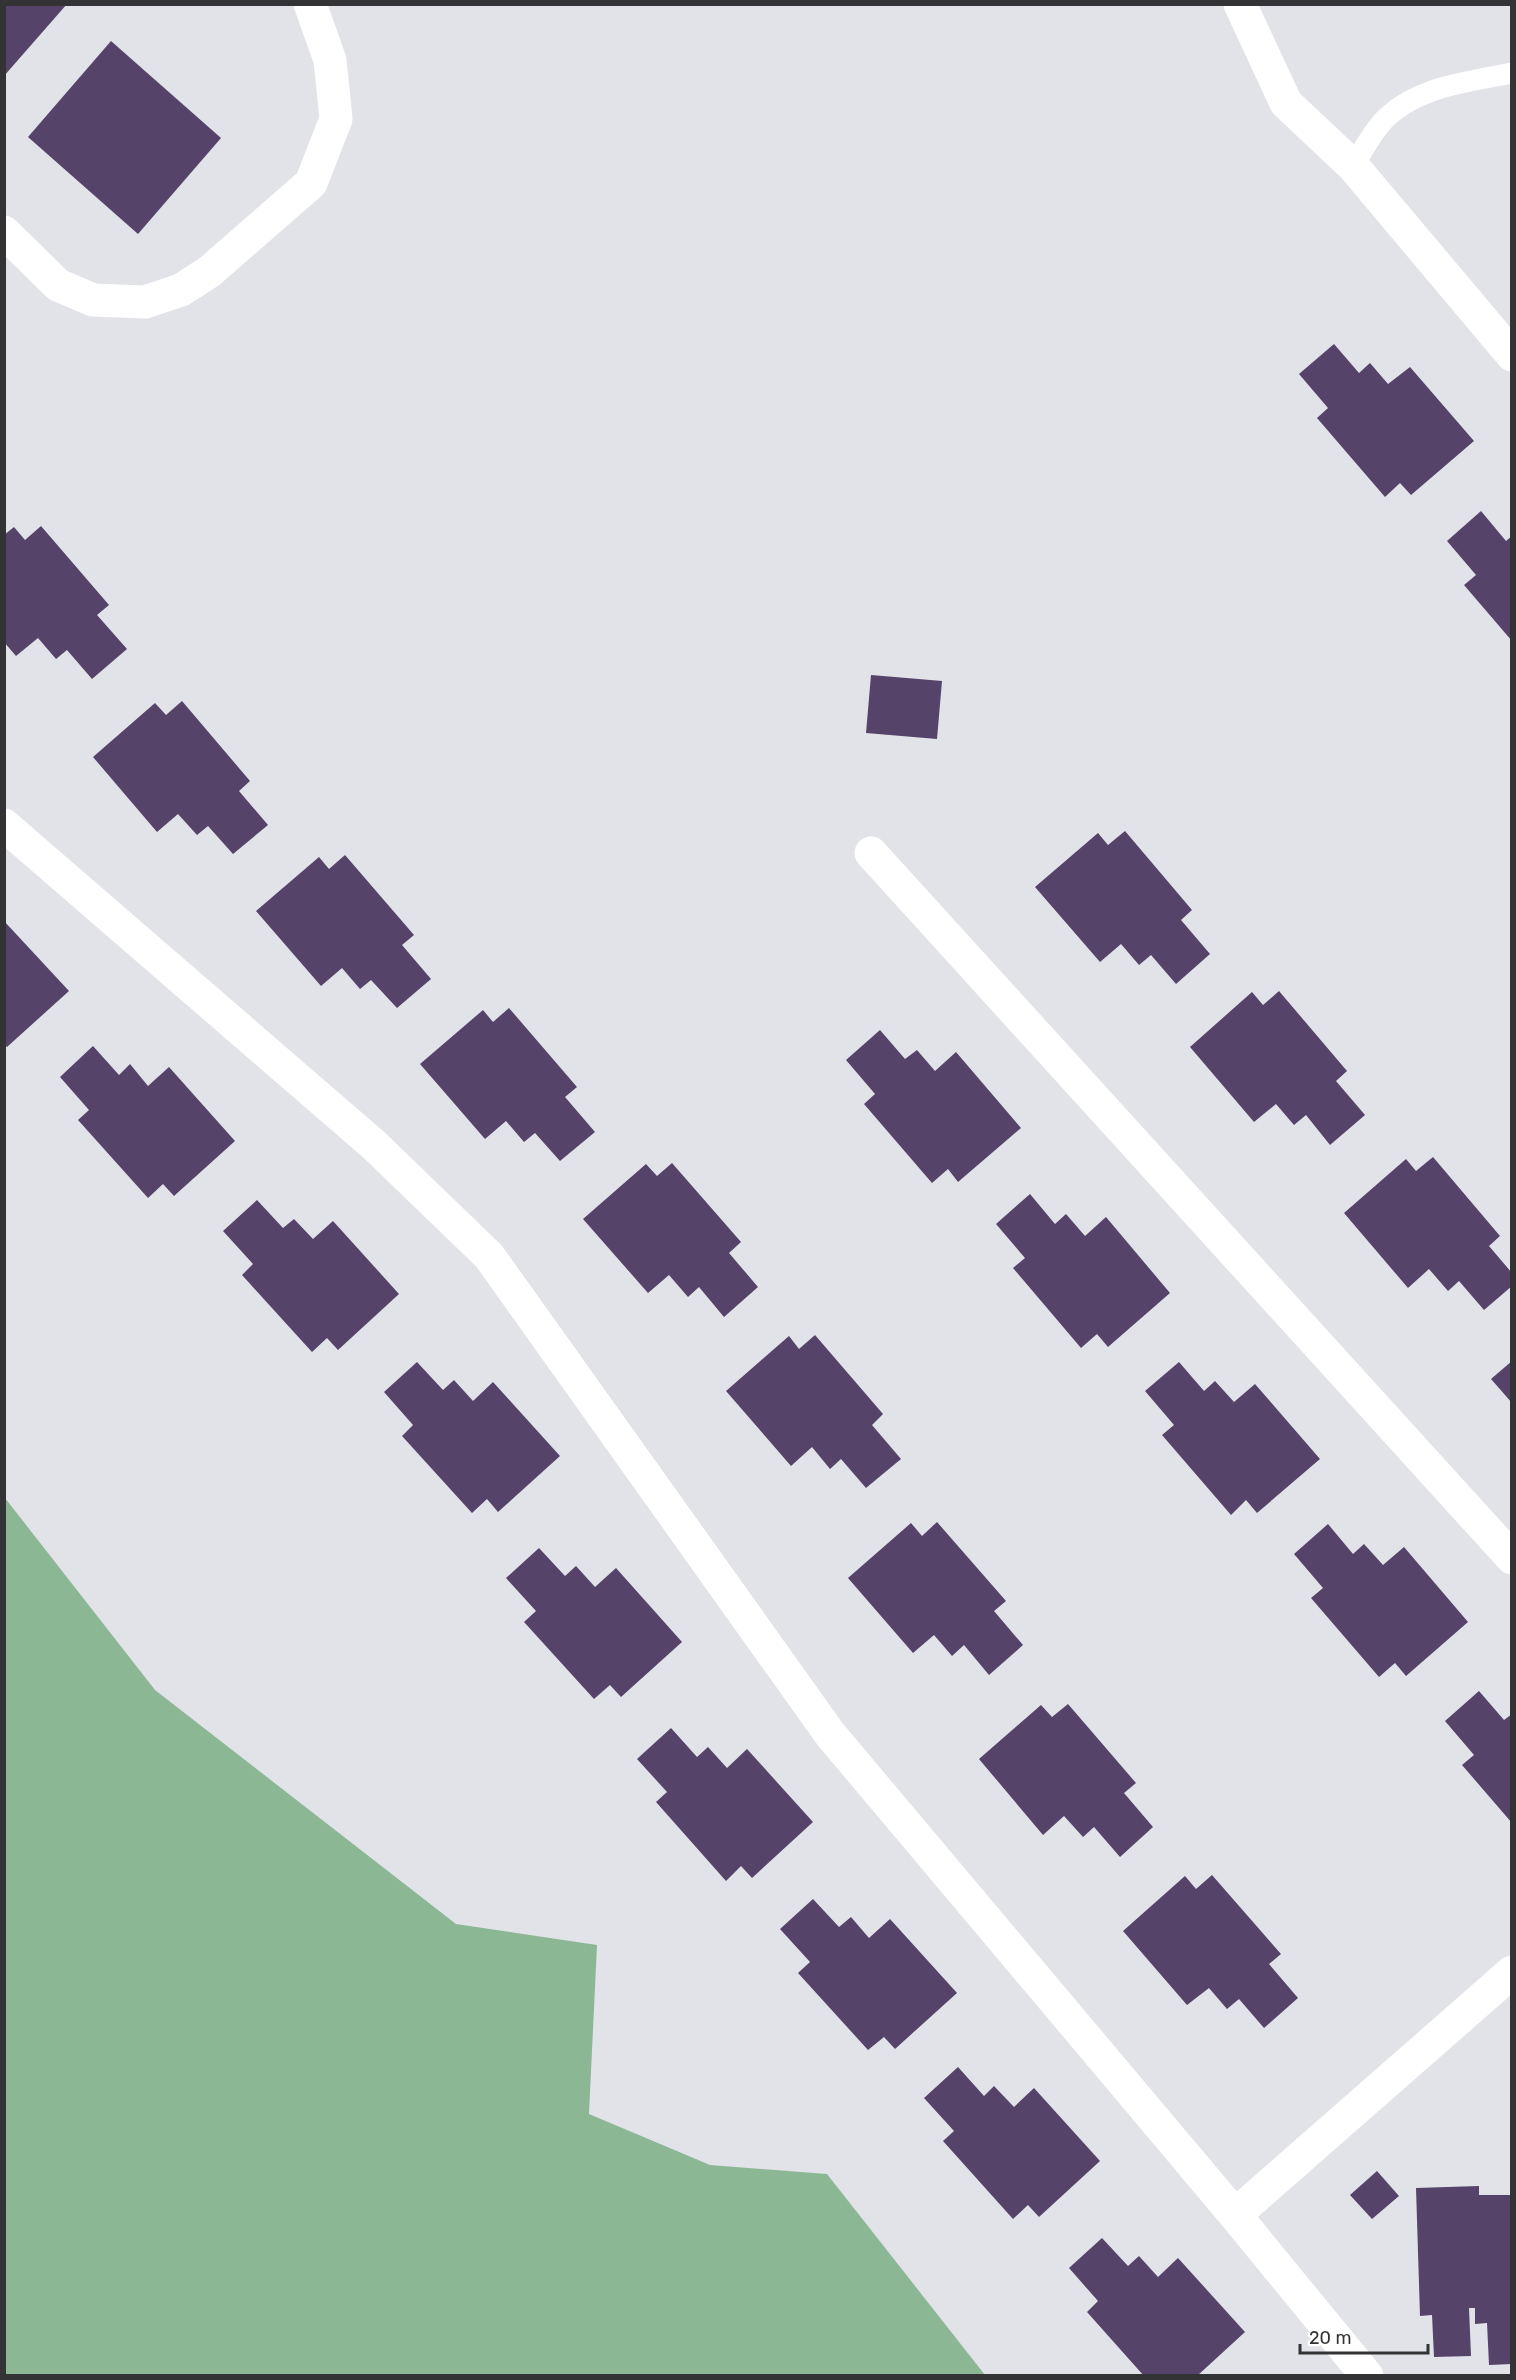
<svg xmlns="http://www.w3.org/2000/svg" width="1516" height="2380" font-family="Rubik,sans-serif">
  <rect width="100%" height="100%" fill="#e2e2e9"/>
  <polygon fill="#8cb794" points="5,1498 155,1690 456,1924 597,1945 589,2114 710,2165 827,2174 985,2375 5,2375"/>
  <g fill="#56436a">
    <polygon points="4,4 67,4 4,76"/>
    <polygon points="111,41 221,138 138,234 28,137"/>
    <polygon points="1334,344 1359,373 1370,363 1388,384 1410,367 1474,441 1411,495 1400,483 1385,497 1317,418 1328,408 1299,374"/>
    <polygon points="1481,511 1506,541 1512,536 1512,641 1464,585 1476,575 1447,541"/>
    <polygon points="41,526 109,605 97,615 127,649 92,679 67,650 56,659 38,638 16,656 4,642 4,535 14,527 25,540"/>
    <polygon points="871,675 942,681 937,739 866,733"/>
    <polygon points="182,701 250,781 239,791 268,825 233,854 208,826 197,835 178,814 157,832 93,757 155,703 166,715"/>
    <polygon points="1125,831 1192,910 1181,920 1210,954 1176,984 1151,955 1139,965 1121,944 1100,962 1035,887 1098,833 1108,845"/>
    <polygon points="345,855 414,935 402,945 431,979 397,1008 371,980 360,989 342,968 321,986 256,911 319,857 329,869"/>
    <polygon points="4,921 69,991 7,1047 4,1045"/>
    <polygon points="1279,991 1347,1071 1336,1081 1365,1115 1330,1145 1306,1115 1294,1125 1276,1104 1254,1122 1190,1047 1252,992 1263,1005"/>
    <polygon points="509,1008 577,1087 565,1097 595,1132 560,1161 535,1133 524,1142 506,1121 485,1139 420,1064 483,1010 493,1022"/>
    <polygon points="880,1030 905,1059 917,1050 935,1071 956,1052 1021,1128 958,1182 948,1169 932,1183 864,1104 875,1094 846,1060"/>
    <polygon points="93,1046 119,1075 130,1064 148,1086 169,1067 235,1141 174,1196 163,1184 148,1198 78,1120 89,1110 60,1077"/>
    <polygon points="1433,1157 1500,1236 1489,1246 1512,1273 1512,1286 1484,1310 1459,1281 1448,1291 1429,1269 1408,1288 1344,1213 1406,1159 1416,1171"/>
    <polygon points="672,1163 741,1242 729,1253 758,1287 724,1317 699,1287 688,1297 669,1275 648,1293 583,1219 646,1164 657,1176"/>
    <polygon points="1030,1194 1055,1224 1066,1214 1085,1236 1106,1217 1170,1293 1108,1347 1097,1334 1081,1348 1013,1268 1025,1258 996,1224"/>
    <polygon points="257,1200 283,1228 294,1219 313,1239 333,1221 399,1294 338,1350 327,1338 312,1352 242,1275 253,1264 223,1231"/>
    <polygon points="815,1335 883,1414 872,1425 901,1459 866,1488 841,1459 830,1469 812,1447 791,1466 726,1391 789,1336 799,1349"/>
    <polygon points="1512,1361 1512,1403 1491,1379"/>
    <polygon points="417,1362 443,1390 454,1380 473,1401 493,1382 560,1456 498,1512 487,1499 472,1513 402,1436 413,1425 384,1392"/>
    <polygon points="1179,1362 1204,1391 1215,1381 1234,1402 1255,1384 1320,1459 1257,1513 1246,1500 1231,1515 1162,1435 1174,1425 1145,1391"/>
    <polygon points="937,1522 1006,1601 994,1611 1023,1645 989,1675 964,1645 952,1656 934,1635 913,1653 848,1578 911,1523 922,1536"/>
    <polygon points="1328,1524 1353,1554 1364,1544 1383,1565 1404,1547 1468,1622 1406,1676 1395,1663 1379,1677 1311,1598 1323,1588 1294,1554"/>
    <polygon points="539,1548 565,1576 576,1566 595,1587 616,1568 682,1642 621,1697 610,1685 594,1699 524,1622 536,1611 506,1578"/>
    <polygon points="1479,1691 1504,1720 1512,1714 1512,1823 1462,1765 1474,1755 1445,1721"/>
    <polygon points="1068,1704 1136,1783 1124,1793 1153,1827 1120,1857 1094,1827 1083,1837 1064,1816 1043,1835 979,1759 1041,1705 1052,1717"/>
    <polygon points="671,1728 697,1757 708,1747 727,1768 747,1749 813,1822 752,1878 741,1866 726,1881 656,1802 667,1792 637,1759"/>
    <polygon points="1212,1875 1281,1954 1269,1964 1298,1998 1264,2028 1239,1999 1227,2009 1209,1988 1187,2005 1123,1931 1185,1876 1196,1889"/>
    <polygon points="813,1899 839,1927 851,1917 869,1938 890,1919 957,1993 895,2049 884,2037 868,2050 798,1973 810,1962 780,1929"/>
    <polygon points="958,2067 984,2096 994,2086 1014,2107 1034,2088 1100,2161 1039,2217 1028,2205 1013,2219 943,2141 954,2131 924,2098"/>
    <polygon points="1377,2171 1399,2196 1372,2219 1350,2195"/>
    <polygon points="1479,2186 1479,2195 1512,2195 1512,2364 1489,2365 1487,2323 1475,2324 1475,2308 1469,2308 1471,2356 1434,2357 1432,2315 1420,2316 1416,2188"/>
    <polygon points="1102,2238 1128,2266 1139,2256 1158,2277 1178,2258 1245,2332 1197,2376 1144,2376 1087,2312 1098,2301 1069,2268"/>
  </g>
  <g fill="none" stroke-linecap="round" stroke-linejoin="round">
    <path stroke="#fff" stroke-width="21" d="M1353 166C1363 151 1373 130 1387 117 1421 86 1468 82 1512 73"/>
    <g stroke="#fff" stroke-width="33">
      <polyline points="1240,4 1286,103 1353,166 1512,355"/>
      <polyline points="4,232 58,285 93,300 145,302 181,290 209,272 311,183 336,119 330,60 310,4"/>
      <polyline points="4,825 374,1145 489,1256 830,1734 1235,2215 1367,2376"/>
      <polyline points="871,853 1512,1558"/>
      <polyline points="1235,2215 1512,1972"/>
    </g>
  </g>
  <rect width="1516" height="2380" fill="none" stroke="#333336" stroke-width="12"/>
  <path d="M1300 2344v9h128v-9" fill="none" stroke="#333336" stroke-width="3"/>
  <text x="1309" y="2344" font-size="18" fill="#333336" stroke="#ffffff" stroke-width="4.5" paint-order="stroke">20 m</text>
</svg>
